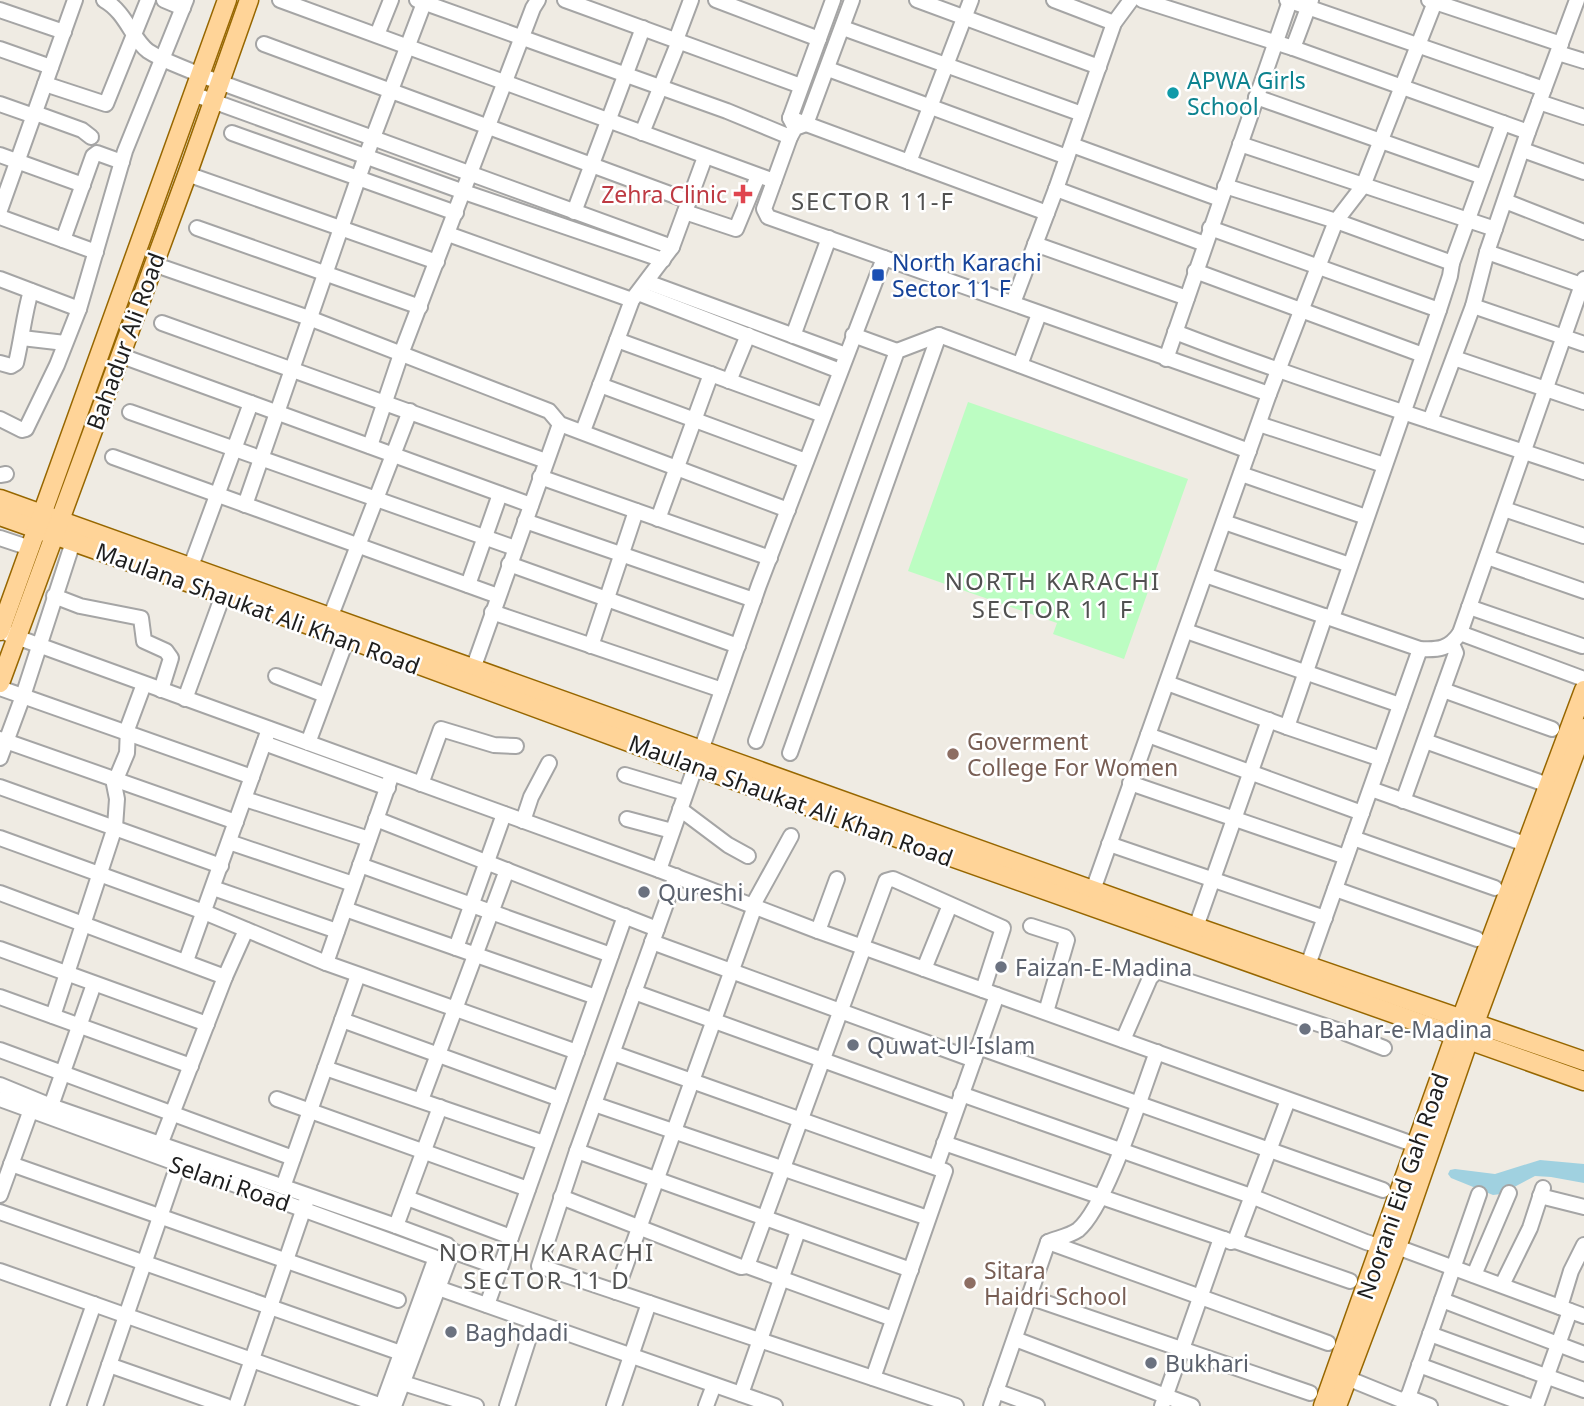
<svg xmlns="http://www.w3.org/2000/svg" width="1584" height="1406" font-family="'Noto Sans',sans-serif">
  <rect width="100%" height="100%" fill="#efebe3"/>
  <polygon fill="#bcfdc2" points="968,402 1188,479 1124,659 1053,634 1057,623 908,571"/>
  <polygon fill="#a0d1e0" points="1540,1160 1584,1164 1584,1183 1551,1177 1535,1176 1501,1194 1493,1195 1451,1178 1448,1174 1450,1170 1455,1169 1495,1174"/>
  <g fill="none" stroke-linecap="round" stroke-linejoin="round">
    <g stroke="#a5a5a5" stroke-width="18">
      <g id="minor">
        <path d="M104 0C126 12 132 39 148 51 163 61 183 67 200 75L672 247"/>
        <polyline points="164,0 183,8"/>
        <polyline points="280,0 774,181"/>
        <polyline points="417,0 727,111 790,137"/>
        <polyline points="565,0 801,86"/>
        <polyline points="716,0 819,39"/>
        <polyline points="852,0 806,124 795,128 790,137 764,209 768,217 1269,394"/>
        <polyline points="917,0 1099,67"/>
        <polyline points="1054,0 1114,23"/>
        <polyline points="1142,0 1293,48 1528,132"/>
        <polyline points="1287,0 1544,89"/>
        <polyline points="1429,0 1561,44"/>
        <polyline points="0,10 64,32"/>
        <polyline points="843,28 1082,114"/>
        <polyline points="377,35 391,0"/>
        <polyline points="676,40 691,0"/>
        <polyline points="264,44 689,201"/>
        <polyline points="1293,48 1311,0"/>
        <polyline points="0,49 51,67"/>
        <polyline points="1558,53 1584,61"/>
        <polyline points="828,69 1067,157"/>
        <polyline points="45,84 106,104 148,0"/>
        <polyline points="193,94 464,192 663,260"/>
        <polyline points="1256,97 1483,177"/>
        <polyline points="1539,102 1584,117"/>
        <polyline points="0,104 34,116"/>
        <polyline points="35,113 82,130 91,137"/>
        <polyline points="790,118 1047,213"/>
        <polyline points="794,126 790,118 833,0"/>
        <polyline points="232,133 456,213"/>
        <polyline points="642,133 679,41"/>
        <polyline points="1240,144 1495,229"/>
        <polyline points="1072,145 1220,199"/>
        <polyline points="1523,150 1584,172"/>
        <polyline points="0,155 83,185"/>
        <polyline points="909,162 971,0"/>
        <polyline points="187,174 437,262"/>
        <polyline points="1225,186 1336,221 1452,263"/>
        <polyline points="1056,189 1205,244"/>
        <polyline points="1505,201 1584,232"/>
        <polyline points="0,210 75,0"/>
        <polyline points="574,212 643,28"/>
        <polyline points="685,212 736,229 758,176"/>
        <polyline points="0,217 96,252"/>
        <polyline points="197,228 420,307"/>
        <polyline points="1210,228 1439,310"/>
        <polyline points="448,234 632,300"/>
        <polyline points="63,240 93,156 97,153 122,162"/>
        <polyline points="1035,244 1187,298"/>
        <polyline points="1487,252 1584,286"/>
        <polyline points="153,264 309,318 549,411 560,424 788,510"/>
        <polyline points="1195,271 1423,355"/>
        <polyline points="0,279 79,309"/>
        <polyline points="647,282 846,355"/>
        <polyline points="638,293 840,371"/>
        <polyline points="1013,303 1056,189 1114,23 1131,0"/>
        <polyline points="1473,306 1584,344"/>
        <polyline points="162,323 546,461"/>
        <path d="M1175 332C1310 384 1448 426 1584 472"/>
        <polyline points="853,335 897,351"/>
        <polyline points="793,336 829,238"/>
        <polyline points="22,338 65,343"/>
        <polyline points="617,340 823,415"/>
        <polyline points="119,355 531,505"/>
        <polyline points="1454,358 1584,402"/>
        <polyline points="1166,359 1290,1"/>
        <path d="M0 363 11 366 16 363C22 338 24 314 31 291"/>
        <polyline points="1020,365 1039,314"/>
        <polyline points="729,381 748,335"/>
        <polyline points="600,385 806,461"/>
        <polyline points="130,412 515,548"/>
        <polyline points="0,419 22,430 26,429 57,365 79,309 125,151 186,0"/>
        <polyline points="1430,421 1473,306 1487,252 1528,132 1577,0"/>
        <polyline points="1259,424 1384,465"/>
        <polyline points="583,431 632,300 672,247 705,157"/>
        <polyline points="370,446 401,354 533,8 538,0"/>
        <polyline points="113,457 498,596"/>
        <polyline points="1241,474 1366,517"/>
        <polyline points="0,475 6,474"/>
        <polyline points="540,477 770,558"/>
        <polyline points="245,505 366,156 424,3"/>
        <polyline points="1504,509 1584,536"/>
        <polyline points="658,519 711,374"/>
        <polyline points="525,521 754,600"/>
        <polyline points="1224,522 1350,565"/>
        <polyline points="0,538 30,548"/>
        <polyline points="1487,557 1584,591"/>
        <polyline points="509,564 738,646"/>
        <polyline points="191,566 251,403"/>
        <path d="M1205 575 1420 649C1439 650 1449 649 1460 633L1584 679"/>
        <polyline points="468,585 500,494"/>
        <polyline points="54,596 80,606 141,618 144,641 166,651 171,658 161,690"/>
        <polyline points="1469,607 1582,646"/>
        <polyline points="492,612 722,690"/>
        <polyline points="330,618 410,411"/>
        <polyline points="1332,618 1439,310 1450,276 1452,263 1503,123"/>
        <polyline points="1186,631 1400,705"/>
        <polyline points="1460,633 1584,279"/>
        <polyline points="8,634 659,870 818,931 1424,1148"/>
        <polyline points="591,646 636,511"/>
        <polyline points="473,669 560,424"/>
        <polyline points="276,676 325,695"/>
        <polyline points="1167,683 1287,727 1325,616"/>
        <polyline points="0,688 252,777"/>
        <polyline points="1443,690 1552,729"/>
        <polyline points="185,699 223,595"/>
        <polyline points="1287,727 1381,759"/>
        <polyline points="1148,735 1362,813"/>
        <polyline points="0,739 236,822"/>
        <polyline points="756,741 897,351 939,335 1249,451"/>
        <polyline points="1425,741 1548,785"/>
        <polyline points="264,743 388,788"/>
        <polyline points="308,743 350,630"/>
        <polyline points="790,753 939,335"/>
        <polyline points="0,758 23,696 73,542"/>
        <polyline points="625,775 685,793"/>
        <polyline points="1130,783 1346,857"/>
        <polyline points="421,784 441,729 494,745 516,746"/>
        <polyline points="0,787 221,866"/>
        <polyline points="1371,789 1525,844"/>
        <polyline points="245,799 369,839"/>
        <polyline points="1403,801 1456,653 1452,644"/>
        <polyline points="680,809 728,845 748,856"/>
        <polyline points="376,819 657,929"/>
        <polyline points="627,819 672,831"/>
        <polyline points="523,821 531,797 549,763"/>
        <polyline points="0,838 204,912 326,963 577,1052"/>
        <polyline points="1353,838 1495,888"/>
        <polyline points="229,842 353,884"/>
        <polyline points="1109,844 1325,918"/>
        <polyline points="360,865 611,955"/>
        <polyline points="659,870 759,585 884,258"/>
        <polyline points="676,876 577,1151 539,1266 956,1406"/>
        <polyline points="213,888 337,931"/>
        <polyline points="1335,889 1477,939"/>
        <polyline points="1093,890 1269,394 1318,267 1336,221 1363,186 1435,2"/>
        <polyline points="0,893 225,977"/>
        <polyline points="753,905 791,836"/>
        <polyline points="345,909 596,997"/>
        <polyline points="1031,926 1065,937 1067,940 1046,1012"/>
        <polyline points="1196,927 1269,720"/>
        <polyline points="818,931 837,879"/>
        <polyline points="652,942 974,1060"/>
        <polyline points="862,946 886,881 893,879 1003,928 983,990"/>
        <polyline points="456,948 504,814"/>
        <polyline points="0,949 207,1024"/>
        <polyline points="186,961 269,729"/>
        <polyline points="326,963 392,774"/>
        <polyline points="1308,965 1420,649"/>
        <polyline points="924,969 950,905"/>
        <polyline points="634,992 956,1108"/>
        <polyline points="0,997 191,1066"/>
        <polyline points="53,1016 115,827 117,799 114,784 127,753 128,727 144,684"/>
        <polyline points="342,1020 560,1099"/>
        <polyline points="1123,1040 1150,978 1156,972 1160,972 1343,1032 1384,1048"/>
        <polyline points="978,1047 1383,1190"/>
        <polyline points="0,1050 293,1158"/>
        <polyline points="613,1053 945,1171 873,1378"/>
        <polyline points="325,1068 544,1143"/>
        <polyline points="0,1085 51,1106 396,1226 447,1245 452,1251"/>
        <polyline points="961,1094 1251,1196 1366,1242 1382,1247 1397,1247 1584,1316"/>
        <polyline points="0,1099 434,1257 434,1263 382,1406"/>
        <polyline points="277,1099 528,1189"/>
        <polyline points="421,1100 507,870"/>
        <polyline points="594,1104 928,1218"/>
        <polyline points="51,1106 94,984"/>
        <polyline points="944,1143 1224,1239"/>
        <polyline points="160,1145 225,977 246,930"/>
        <polyline points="577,1151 911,1270"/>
        <polyline points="11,1164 398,1300"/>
        <polyline points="936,1167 997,995"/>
        <polyline points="283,1187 358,975"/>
        <polyline points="0,1195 33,1104"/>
        <polyline points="1540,1196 1584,1207"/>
        <polyline points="561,1197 741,1267 747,1266 893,1319"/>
        <polyline points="407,1198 511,1237"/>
        <polyline points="0,1212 401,1353"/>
        <polyline points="396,1226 440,1107"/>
        <polyline points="1235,1241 1350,1281"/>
        <polyline points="1048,1242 1328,1343"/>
        <polyline points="445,1252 452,1251 500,1268"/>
        <polyline points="747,1266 864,947"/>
        <polyline points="0,1271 382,1406"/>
        <polyline points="1474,1275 1509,1193"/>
        <polyline points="1502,1285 1530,1228 1543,1188"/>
        <polyline points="438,1288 775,1406"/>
        <polyline points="616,1292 755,906"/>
        <polyline points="1029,1297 1310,1393"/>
        <polyline points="1442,1300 1584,1354"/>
        <polyline points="487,1305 625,916"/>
        <polyline points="1560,1307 1571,1271 1584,1245"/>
        <polyline points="1430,1334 1584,1390"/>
        <polyline points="1015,1339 1192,1406"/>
        <polyline points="109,1365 226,1406"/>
        <polyline points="1419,1365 1530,1406"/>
        <polyline points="1347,1378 1406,1402"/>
        <polyline points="403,1383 476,1406"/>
        <polyline points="996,1391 1037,1406"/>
        <polyline points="741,1394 798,1231"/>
        <polyline points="1407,1397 1430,1406"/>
        <polyline points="58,1406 94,1304"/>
        <polyline points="95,1406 181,1156"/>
        <polyline points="236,1406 306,1202"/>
        <polyline points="394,1406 452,1251"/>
        <polyline points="507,1406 534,1322"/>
        <polyline points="614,1406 649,1303"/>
        <polyline points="706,1406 714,1385"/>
        <path d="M991 1406 1048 1242C1058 1238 1069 1236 1078 1230 1107 1206 1142 1091 1157 1052"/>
        <polyline points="1162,1406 1220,1241 1224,1239 1231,1242 1235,1241 1288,1100"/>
        <polyline points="1405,1406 1479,1194"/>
        <polyline points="1536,1406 1570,1311"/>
      </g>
    </g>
    <g stroke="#976700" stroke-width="21">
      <g id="major">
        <polyline points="0,499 1196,927 1584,1061"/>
        <polyline points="0,516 346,638 694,766 1584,1081"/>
        <polyline points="0,631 227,0"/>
        <polyline points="0,683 191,164 249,0"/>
        <polyline points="1323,1406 1455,1035 1584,690"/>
        <polyline points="1337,1406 1397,1247 1469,1039 1584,728"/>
      </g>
    </g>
    <use href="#minor" stroke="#fff" stroke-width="14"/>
    <use href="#major" stroke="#ffd498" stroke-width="18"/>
  </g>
  <circle fill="#0f9aa8" stroke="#fff" stroke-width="2.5" cx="1173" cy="93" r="7"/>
  <path fill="#e0444e" stroke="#fff" stroke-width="2.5" d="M739.5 183.5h7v7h7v7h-7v7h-7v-7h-7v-7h7z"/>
  <rect fill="#1a4fb4" stroke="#fff" stroke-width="2.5" x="871" y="268" width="14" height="14" rx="3.5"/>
  <g fill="#8d6e63" stroke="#fff" stroke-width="2.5">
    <circle cx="953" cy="754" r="7"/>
    <circle cx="970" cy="1283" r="7"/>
  </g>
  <g fill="#6b7280" stroke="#fff" stroke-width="2.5">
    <circle cx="644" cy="892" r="7"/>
    <circle cx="1001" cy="967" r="7"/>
    <circle cx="1305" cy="1029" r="7"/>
    <circle cx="853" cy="1045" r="7"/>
    <circle cx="451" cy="1332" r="7"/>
    <circle cx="1151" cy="1363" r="7"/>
  </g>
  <g text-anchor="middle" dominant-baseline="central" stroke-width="5" stroke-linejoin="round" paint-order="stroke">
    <g font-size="23" fill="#0d838f" stroke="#fff" text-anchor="start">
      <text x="1187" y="80">APWA Girls<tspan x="1187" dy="26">School</tspan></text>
    </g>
    <g font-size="23" fill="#be3a42" stroke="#fff" text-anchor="end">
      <text x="727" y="194">Zehra Clinic</text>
    </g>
    <g font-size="23" fill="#164399" stroke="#fff" text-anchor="start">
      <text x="892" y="262">North Karachi<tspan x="892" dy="26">Sector 11 F</tspan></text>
    </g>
    <g font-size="23" fill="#1e1e1e" stroke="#fff">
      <text transform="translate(125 341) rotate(-70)">Bahadur Ali Road</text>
      <text transform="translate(258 608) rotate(20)">Maulana Shaukat Ali Khan Road</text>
      <text transform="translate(791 800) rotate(20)">Maulana Shaukat Ali Khan Road</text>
      <text transform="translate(230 1183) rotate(19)">Selani Road</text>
      <text transform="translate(1402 1186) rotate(-71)">Noorani Eid Gah Road</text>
    </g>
    <g font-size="23" fill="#785e54" stroke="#fff" text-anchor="start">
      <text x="967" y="741">Goverment<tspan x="967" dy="26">College For Women</tspan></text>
      <text x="984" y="1270">Sitara<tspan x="984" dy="26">Haidri School</tspan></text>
    </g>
    <g font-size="23" fill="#5b616d" stroke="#fff" text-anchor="start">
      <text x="658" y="892">Qureshi</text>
      <text x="1015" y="967">Faizan-E-Madina</text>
      <text x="1319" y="1029">Bahar-e-Madina</text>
      <text x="867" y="1045">Quwat-Ul-Islam</text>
      <text x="465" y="1332">Baghdadi</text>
      <text x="1165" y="1363">Bukhari</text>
    </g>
    <g font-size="24" letter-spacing="2" fill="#515151" stroke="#fff">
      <text x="873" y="200">SECTOR 11-F</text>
      <text x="1053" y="580">NORTH KARACHI<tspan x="1053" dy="28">SECTOR 11 F</tspan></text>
      <text x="547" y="1251">NORTH KARACHI<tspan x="547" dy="28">SECTOR 11 D</tspan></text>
    </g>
  </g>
</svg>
